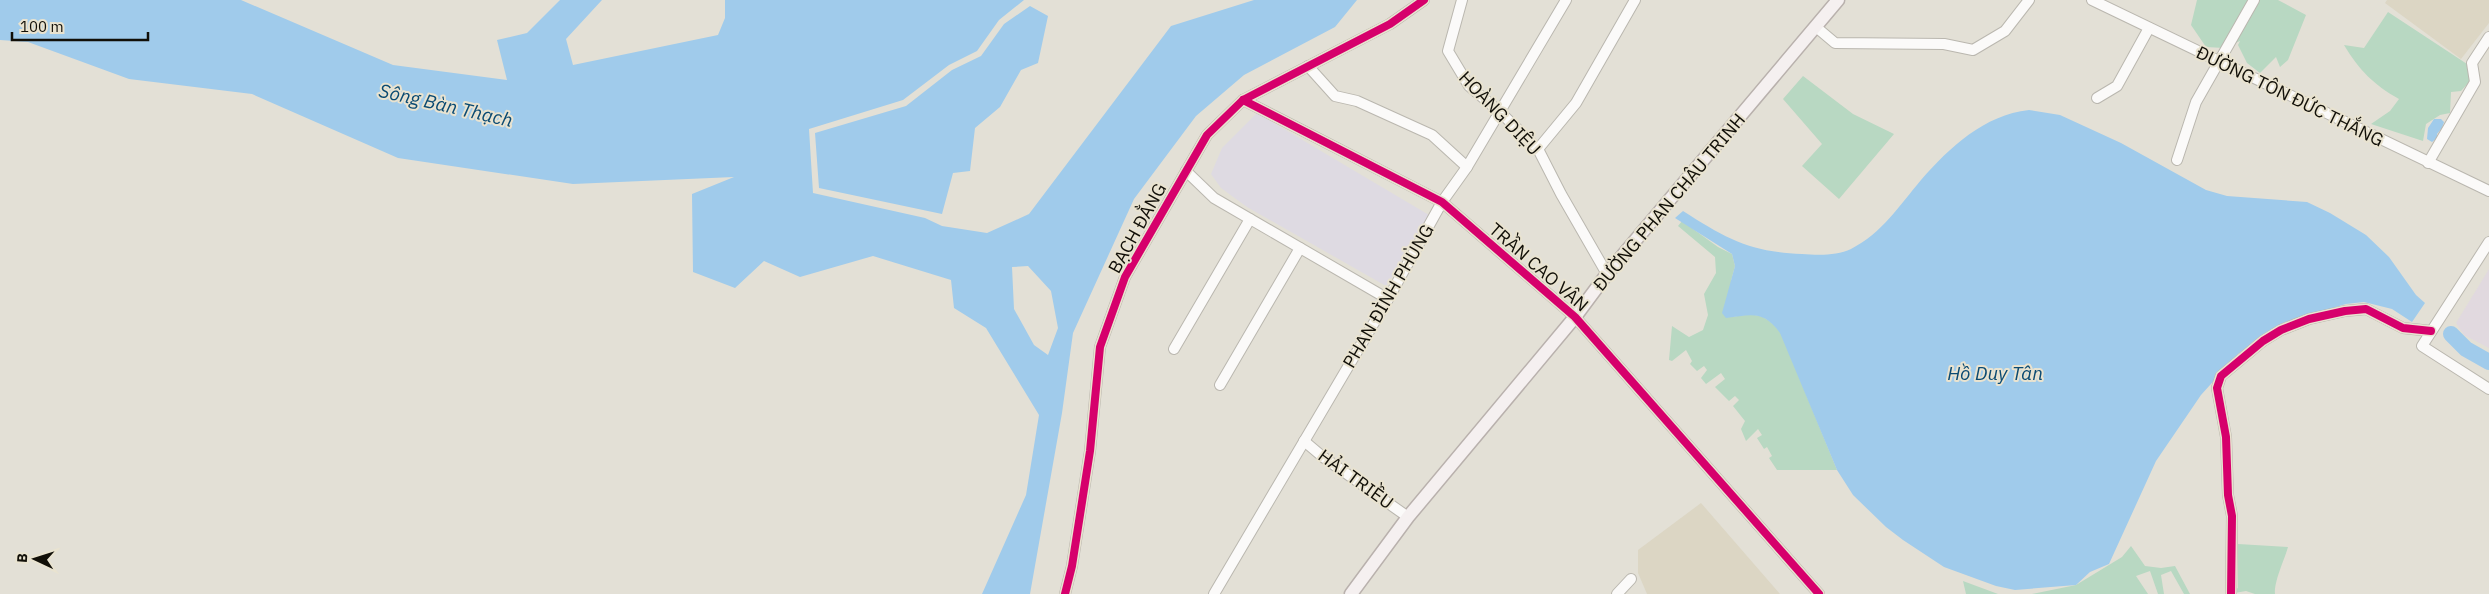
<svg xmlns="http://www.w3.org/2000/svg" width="2489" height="594" font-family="'IBM Plex Sans',sans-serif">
  <rect width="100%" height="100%" fill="#e3e0d6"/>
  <polygon fill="#dedae2" points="1257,113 1429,215 1386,286 1247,207 1221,188 1211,174 1222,148"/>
  <g fill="#dcd6c4">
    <polygon points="2387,0 2489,0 2489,23 2461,59 2385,3"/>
    <polygon points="1701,503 1780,594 1647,594 1638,573 1638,550"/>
  </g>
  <polygon fill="#e1d9df" points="2489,269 2489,348 2464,335 2456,323"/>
  <g fill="#b8d8c2">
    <polygon points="2197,0 2278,0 2306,15 2288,60 2280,67 2276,57 2260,73 2247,63 2238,45 2240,41 2224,48 2206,47 2191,25"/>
    <path d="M2388 12 2467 64 2470 81 2461 91 2451 92 2450 113 2440 115 2426 124 2423 141 2371 124 2390 111 2399 99C2374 85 2359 70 2344 45L2364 48Z"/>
    <polygon points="1803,76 1853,114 1894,134 1839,199 1802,166 1822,144 1783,99"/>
    <path d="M1682 221 1718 247 1732 254 1735 266 1731 281 1733 317C1756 312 1766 314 1781 333L1837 470H1777L1769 458 1772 456 1767 447 1764 449 1757 438 1762 435 1758 429 1746 441 1741 429 1745 421 1733 406 1739 400 1735 396 1729 401 1715 387 1725 379 1721 373 1706 384 1701 378 1707 370 1704 366 1697 371 1690 364 1692 361 1686 350 1672 361 1669 360 1672 326 1689 337 1703 330 1708 315 1704 294 1716 273 1715 257 1678 226Z"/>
    <path d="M2238 544 2288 547C2284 561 2274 581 2275 594H2255L2246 591 2229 594 2238 588Z"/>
    <polygon points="2131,546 2145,566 2161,568 2175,566 2190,594 2184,594 2171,571 2161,575 2164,594 2158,594 2150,571 2136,576 2148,594 2032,594 2076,585 2122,557"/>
    <polygon points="1963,581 1998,594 1966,594"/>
  </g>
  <g fill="#a0cbeb" fill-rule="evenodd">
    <path d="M0 0H241L393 65 507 80 497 40 527 33 560 0H602L566 39 573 65 718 35 725 18V0H1024L999 20 977 51 949 65 903 100 809 129 813 193 925 218 942 226 987 233 1029 214 1171 26 1254 0H1357L1335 27 1244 75 1196 116 1134 199 1073 333 1062 413 1030 594H982L1026 495 1039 415 986 328 954 308 951 280 873 256 800 277 764 261 735 288 693 272 692 194 734 177 573 184 398 158 252 94 129 79 28 42 0 40ZM1028 266 1051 291 1058 328 1048 355 1034 345 1014 309 1012 267Z"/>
    <polygon points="1030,6 1048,16 1038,63 1021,70 1000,107 975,128 970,171 953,173 942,214 819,188 815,133 906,106 952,70 981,56 1004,24"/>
    <path d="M2029 110 2060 115 2121 143 2206 190 2227 196 2307 202 2330 213 2366 235 2389 257 2416 295 2425 303 2412 322 2392 309 2364 302 2346 304 2283 323 2238 354 2201 395 2156 461 2109 564 2090 572 2076 585 2015 590 1996 586 1944 567 1903 540 1886 527 1853 495 1837 470 1780 333C1763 310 1752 315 1726 318L1722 313 1735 266 1732 254 1675 218 1683 211C1727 239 1750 252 1802 254 1817 255 1837 256 1851 249 1882 233 1899 206 1921 180 1950 147 1984 115 2029 110Z"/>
    <polygon points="2434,119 2441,119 2444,122 2442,128 2437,134 2437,138 2432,142 2427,139 2428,128"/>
  </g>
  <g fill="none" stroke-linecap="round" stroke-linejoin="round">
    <polyline stroke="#a0cbeb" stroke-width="16" points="2451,334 2466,349 2489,362"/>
    <g stroke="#bab7af" stroke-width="12">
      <g id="minor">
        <polyline points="1462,0 1448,51 1469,86 1500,112 1538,149 1561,194 1607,274"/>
        <polyline points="2092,0 2489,191"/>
        <polyline points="1816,27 1835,43 1944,44 1973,50 2005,31 2029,0"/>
        <polyline points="1308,66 1335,96 1357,101 1432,135 1467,167"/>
        <polyline points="2097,98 2117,86 2149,28"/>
        <polyline points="1243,100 1442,202 1575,317 1819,594"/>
        <polyline points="1538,149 1576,103 1635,0"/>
        <polyline points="2177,160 2196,102 2254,0"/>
        <polyline points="2428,163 2475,82 2472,63 2489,37"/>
        <polyline points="1186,171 1214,198 1388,299"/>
        <polyline points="2489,242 2422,346 2489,389"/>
        <polyline points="1174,349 1250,219"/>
        <polyline points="1220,385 1300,248"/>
        <polyline points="1304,441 1323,457 1408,517"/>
        <polyline points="1065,594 1072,566 1090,451 1100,347 1125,277 1207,135 1243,100 1390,24 1424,0"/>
        <polyline points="1214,594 1388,299 1442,202 1467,167 1566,0"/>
        <polyline points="1617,594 1631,579"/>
        <polyline points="2231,594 2232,516 2228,495 2226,437 2217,388 2221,376 2263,341 2281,330 2309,319 2345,311 2366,309 2403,328 2431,331"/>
      </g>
    </g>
    <g stroke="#b9b1ad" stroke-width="15">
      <polyline id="major" points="1351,594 1408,517 1575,317 1607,274 1838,0"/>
    </g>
    <use href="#minor" stroke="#fbfaf9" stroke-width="10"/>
    <use href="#major" stroke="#f5f0f0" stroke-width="12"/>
    <g stroke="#e9e3d0" stroke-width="11">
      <g id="cycleway">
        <polyline points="1243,100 1442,202 1575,317 1819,594"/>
        <polyline points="1065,594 1072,566 1090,451 1100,347 1125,277 1207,135 1243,100 1390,24 1424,0"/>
        <polyline points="2231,594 2232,516 2228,495 2226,437 2217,388 2221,376 2263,341 2281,330 2309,319 2345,311 2366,309 2403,328 2431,331"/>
      </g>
    </g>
    <use href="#cycleway" stroke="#d6006c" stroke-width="8"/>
  </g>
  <g text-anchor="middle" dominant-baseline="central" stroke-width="4" stroke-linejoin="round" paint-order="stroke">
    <g font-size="18" fill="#110f08" stroke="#e9e3d0">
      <text transform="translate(2290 96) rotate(26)">ĐƯỜNG TÔN ĐỨC THẮNG</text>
      <text transform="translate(1500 113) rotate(46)">HOÀNG DIỆU</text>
      <text transform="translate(1669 202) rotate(-50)">ĐƯỜNG PHAN CHÂU TRINH</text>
      <text transform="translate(1137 228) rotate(-61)">BẠCH ĐẰNG</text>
      <text transform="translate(1539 267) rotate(41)">TRẦN CAO VÂN</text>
      <text transform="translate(1388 296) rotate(-60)">PHAN ĐÌNH PHÙNG</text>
      <text transform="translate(1356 479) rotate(36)">HẢI TRIỀU</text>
    </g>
    <g font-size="19" font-style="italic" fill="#0a4a72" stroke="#e9e3d0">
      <text transform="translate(446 105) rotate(13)">Sông Bàn Thạch</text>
      <text x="1995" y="373">Hồ Duy Tân</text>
    </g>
  </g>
  <g transform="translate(35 559) rotate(274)" stroke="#e9e3d0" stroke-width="4" paint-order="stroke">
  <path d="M0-4L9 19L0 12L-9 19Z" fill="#110f08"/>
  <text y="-8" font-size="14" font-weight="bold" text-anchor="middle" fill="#110f08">B</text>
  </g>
  <path d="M12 32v8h136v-8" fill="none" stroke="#110f08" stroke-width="2.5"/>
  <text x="20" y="32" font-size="15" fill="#110f08" stroke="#e9e3d0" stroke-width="4" paint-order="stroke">100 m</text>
</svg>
